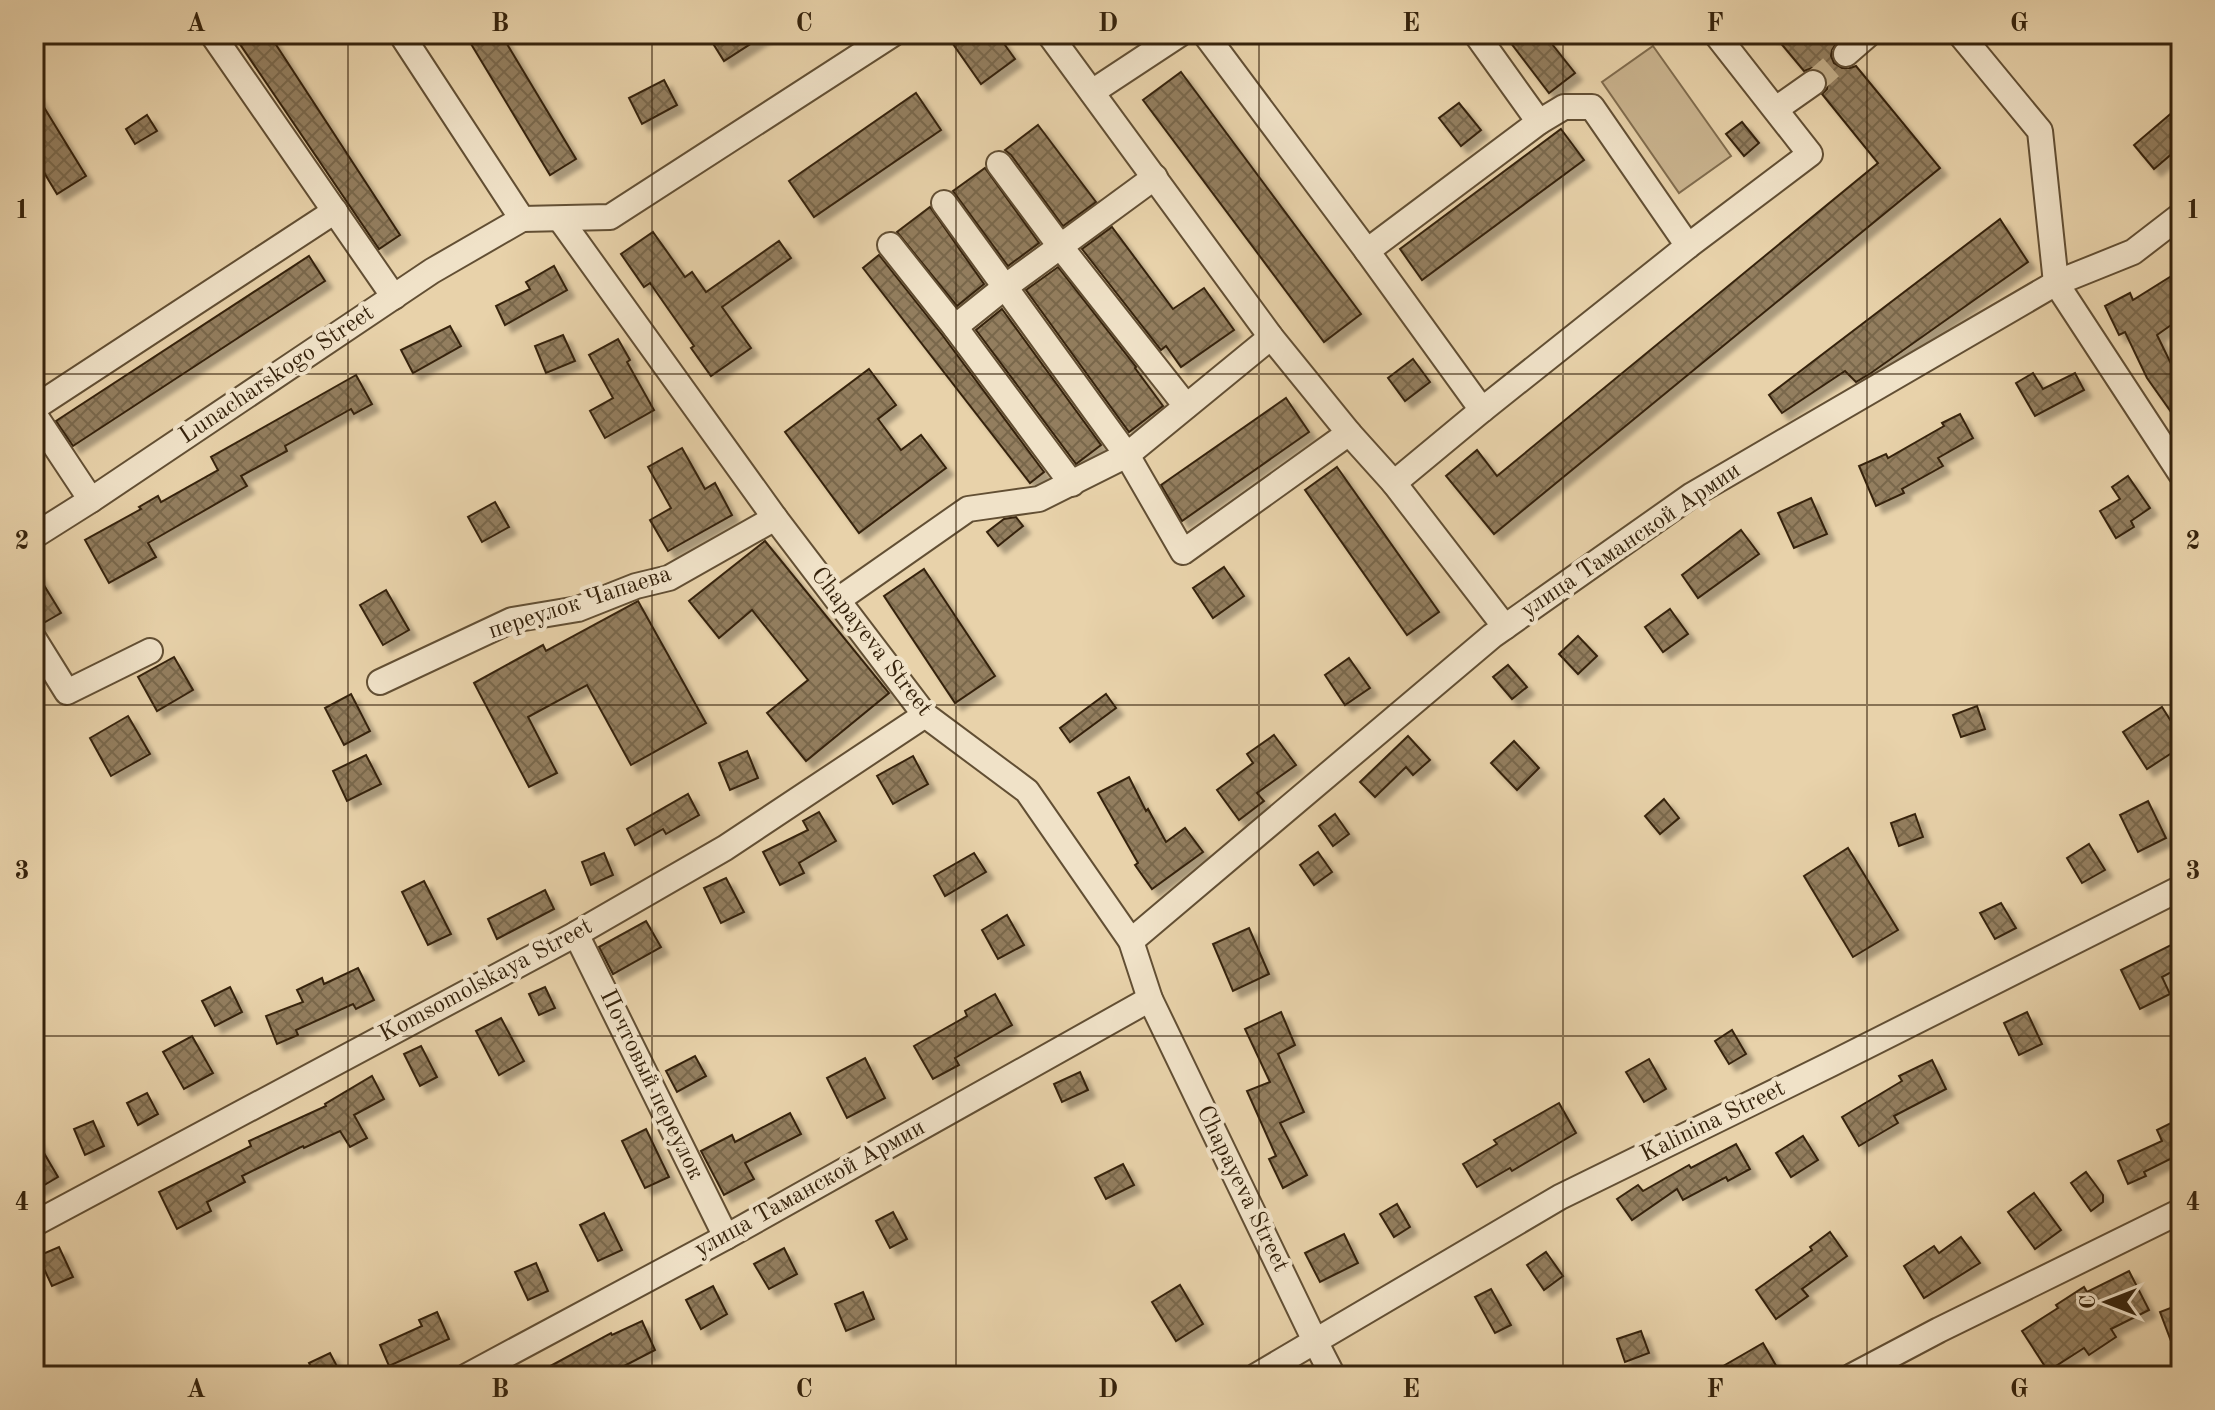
<svg xmlns="http://www.w3.org/2000/svg" width="2215" height="1410" font-family="'Old Standard TT',serif">
  <defs>
    <pattern id="building-cross-hatch" width="8" height="8" patternUnits="userSpaceOnUse" patternTransform="scale(2)"><rect width="8" height="8" fill="#937e5e"/><path d="M0 0l8 8M0 8l8-8" fill="none" stroke="#79674c"/></pattern>
    <filter id="shadow"><feDropShadow dx="7" dy="7" stdDeviation="2" flood-color="#0004"/></filter>
  </defs>
  <rect width="100%" height="100%" fill="#e8d2aa"/>
  <filter id="stains"><feTurbulence type="fractalNoise" baseFrequency=".0025" numOctaves="4"/><feColorMatrix values="0 0 0 0 .2 0 0 0 0 .09 0 0 0 0 .02 0 0 0 .5 -.17"/></filter>
  <radialGradient id="worn" r=".72"><stop offset=".6" stop-color="#630" stop-opacity="0"/><stop offset="1" stop-color="#630" stop-opacity=".3"/></radialGradient>
  <polygon fill="#cab48f" stroke="#806c4e" stroke-width="2" points="1653,46 1731,156 1679,193 1602,82"/>
  <g fill="url(#building-cross-hatch)" stroke="#36230c" stroke-width="2" filter="url(#shadow)">
    <polygon points="233,34 269,34 400,235 379,249"/>
    <polygon points="465,34 501,34 576,159 550,175"/>
    <polygon points="707,34 766,34 724,61"/>
    <polygon points="946,34 997,34 1015,59 981,84"/>
    <polygon points="1504,34 1544,34 1575,73 1549,93"/>
    <polygon points="1773,34 1830,34 1837,42 1832,50 1831,56 1834,63 1842,68 1850,68 1856,66 1940,168 1494,534 1446,476 1477,450 1497,476 1878,163 1822,94 1827,89 1828,82 1825,74 1819,69 1812,68 1804,71"/>
    <polygon points="1181,72 1361,314 1324,342 1143,100"/>
    <polygon points="664,80 677,105 642,124 629,98"/>
    <polygon points="34,91 86,176 57,194 34,156"/>
    <polygon points="916,93 941,130 814,217 789,181"/>
    <polygon points="1459,103 1481,130 1461,146 1439,118"/>
    <polygon points="2181,105 2181,146 2154,169 2134,145"/>
    <polygon points="147,115 157,131 135,144 126,129"/>
    <polygon points="1742,122 1759,143 1744,156 1726,134"/>
    <polygon points="1038,125 1096,202 1063,226 1011,155 1005,150"/>
    <polygon points="1561,129 1584,160 1422,280 1400,249"/>
    <polygon points="985,168 1039,243 1008,266 953,191"/>
    <polygon points="930,207 984,284 957,306 897,232"/>
    <polygon points="2000,219 2028,262 1871,373 1856,382 1845,371 1782,413 1769,395"/>
    <polygon points="1112,227 1173,309 1204,288 1234,330 1181,367 1166,346 1161,350 1082,249"/>
    <polygon points="653,232 685,277 692,272 706,292 779,241 791,258 722,307 751,348 711,376 691,348 694,346 650,283 644,287 621,254"/>
    <polygon points="879,255 943,336 1044,472 1030,483 863,268"/>
    <polygon points="309,256 325,281 73,446 56,421"/>
    <polygon points="554,266 567,290 505,325 496,306 530,289 526,282"/>
    <polygon points="1058,267 1136,367 1135,368 1163,406 1129,432 1026,290"/>
    <polygon points="2181,270 2181,318 2157,335 2181,384 2181,426 2147,378 2125,332 2119,335 2105,306 2130,293 2133,300"/>
    <polygon points="1002,309 1101,445 1076,464 976,330"/>
    <polygon points="450,326 461,346 413,373 401,350"/>
    <polygon points="563,335 575,361 546,373 535,346"/>
    <polygon points="618,339 630,360 627,362 654,410 605,438 590,411 613,398 589,355"/>
    <polygon points="1413,359 1430,382 1405,401 1388,378"/>
    <polygon points="869,369 896,405 878,419 901,450 921,435 946,468 859,533 785,432"/>
    <polygon points="2033,373 2043,389 2075,373 2084,390 2035,416 2016,383"/>
    <polygon points="356,375 372,404 354,414 351,409 285,446 287,451 241,476 247,486 148,543 156,557 109,583 85,540 141,509 139,507 158,496 161,502 218,470 211,457"/>
    <polygon points="1286,398 1309,432 1182,521 1161,485"/>
    <polygon points="1960,414 1973,438 1938,458 1943,466 1902,489 1904,493 1876,506 1859,466 1886,454 1888,458 1944,426 1942,423"/>
    <polygon points="682,448 705,489 715,483 732,515 668,551 650,520 671,508 648,467"/>
    <polygon points="1337,467 1439,612 1407,635 1305,490"/>
    <polygon points="2128,476 2150,508 2131,521 2134,527 2116,538 2100,511 2120,499 2112,487"/>
    <polygon points="1811,498 1827,534 1794,548 1778,513"/>
    <polygon points="495,502 509,527 482,542 468,517"/>
    <polygon points="1016,517 1023,526 998,546 987,532 1004,519"/>
    <polygon points="1741,530 1759,554 1698,598 1682,575"/>
    <polygon points="765,541 889,693 806,761 767,713 808,680 752,610 719,638 689,601"/>
    <polygon points="1224,567 1244,596 1213,618 1193,588"/>
    <polygon points="34,569 61,613 40,625 34,624"/>
    <polygon points="924,569 995,676 955,703 884,596"/>
    <polygon points="386,590 409,630 383,645 360,605"/>
    <polygon points="638,601 706,723 631,765 587,685 528,717 557,773 529,787 474,683 543,645 546,651"/>
    <polygon points="1670,609 1688,634 1663,652 1645,627"/>
    <polygon points="1578,636 1597,656 1578,674 1559,654"/>
    <polygon points="174,657 193,690 157,711 138,677"/>
    <polygon points="1349,658 1370,688 1345,705 1325,675"/>
    <polygon points="1508,665 1527,687 1512,699 1493,677"/>
    <polygon points="351,694 370,731 344,745 325,708"/>
    <polygon points="1106,694 1116,708 1070,742 1060,728"/>
    <polygon points="1977,706 1985,729 1961,737 1953,715"/>
    <polygon points="2162,707 2181,737 2181,747 2147,769 2123,732"/>
    <polygon points="128,716 150,754 111,776 90,738"/>
    <polygon points="1274,735 1296,765 1257,793 1264,801 1239,820 1217,790 1253,763 1247,754"/>
    <polygon points="1408,736 1430,760 1413,775 1406,767 1375,797 1360,782"/>
    <polygon points="1514,741 1539,768 1517,790 1491,763"/>
    <polygon points="747,751 758,778 730,790 719,763"/>
    <polygon points="366,755 381,784 347,801 333,771"/>
    <polygon points="913,756 928,784 893,804 877,776"/>
    <polygon points="1129,777 1146,811 1148,809 1166,842 1185,828 1203,852 1152,889 1135,865 1138,863 1098,793"/>
    <polygon points="688,794 699,815 666,834 663,829 635,845 627,829"/>
    <polygon points="1664,799 1679,818 1660,834 1645,816"/>
    <polygon points="2148,801 2166,838 2138,852 2120,815"/>
    <polygon points="819,812 836,841 799,863 804,873 780,885 763,852 808,830 803,821"/>
    <polygon points="1335,814 1349,834 1333,846 1319,826"/>
    <polygon points="1915,814 1923,837 1899,846 1891,823"/>
    <polygon points="2089,844 2105,870 2082,883 2067,858"/>
    <polygon points="1848,848 1898,930 1853,957 1804,876"/>
    <polygon points="1318,852 1332,872 1314,885 1300,865"/>
    <polygon points="604,853 613,875 591,885 582,862"/>
    <polygon points="974,853 986,872 945,896 934,876"/>
    <polygon points="726,878 744,912 721,923 704,888"/>
    <polygon points="424,881 451,934 428,945 402,892"/>
    <polygon points="545,890 554,909 497,939 488,919"/>
    <polygon points="2001,903 2016,928 1995,939 1980,913"/>
    <polygon points="1007,915 1024,945 998,959 982,930"/>
    <polygon points="646,921 661,947 613,974 599,947"/>
    <polygon points="1249,928 1269,974 1233,991 1213,944"/>
    <polygon points="2181,940 2181,967 2162,977 2170,994 2140,1009 2121,970"/>
    <polygon points="358,968 374,1000 356,1009 353,1004 296,1030 298,1035 277,1044 266,1016 303,1002 297,990 322,978 324,984"/>
    <polygon points="230,987 242,1012 215,1026 202,1001"/>
    <polygon points="545,987 555,1008 539,1015 529,994"/>
    <polygon points="995,994 1012,1025 955,1058 959,1065 933,1079 914,1046 967,1016 965,1011"/>
    <polygon points="1281,1012 1295,1045 1278,1054 1304,1112 1280,1123 1307,1175 1283,1188 1269,1159 1276,1156 1247,1091 1270,1082 1245,1029"/>
    <polygon points="2027,1012 2042,1044 2019,1055 2004,1023"/>
    <polygon points="501,1018 524,1061 499,1075 476,1031"/>
    <polygon points="1732,1030 1746,1054 1729,1064 1715,1041"/>
    <polygon points="192,1036 213,1073 184,1089 163,1052"/>
    <polygon points="421,1046 437,1077 420,1086 404,1054"/>
    <polygon points="695,1056 706,1076 677,1092 666,1071"/>
    <polygon points="865,1058 885,1098 847,1118 827,1078"/>
    <polygon points="1649,1059 1666,1089 1644,1102 1626,1072"/>
    <polygon points="1932,1060 1946,1089 1894,1116 1898,1123 1859,1146 1842,1117 1902,1081 1899,1076"/>
    <polygon points="1080,1072 1088,1090 1062,1102 1054,1084"/>
    <polygon points="372,1076 384,1099 354,1115 367,1138 350,1147 340,1131 304,1148 303,1146 242,1176 245,1182 207,1202 211,1211 177,1229 159,1192 251,1146 249,1141 326,1106 325,1104"/>
    <polygon points="147,1093 158,1114 138,1125 127,1103"/>
    <polygon points="1559,1103 1576,1133 1512,1171 1510,1168 1477,1187 1463,1164 1497,1144 1494,1140"/>
    <polygon points="790,1113 801,1134 745,1163 754,1179 724,1195 701,1151 732,1135 735,1142"/>
    <polygon points="93,1121 104,1146 85,1155 74,1129"/>
    <polygon points="2175,1121 2181,1132 2181,1180 2170,1159 2144,1172 2146,1176 2128,1184 2118,1161 2162,1141 2157,1130"/>
    <polygon points="646,1129 669,1177 645,1188 622,1141"/>
    <polygon points="34,1136 58,1177 34,1191"/>
    <polygon points="1803,1136 1818,1160 1791,1177 1776,1153"/>
    <polygon points="1736,1144 1750,1169 1728,1181 1726,1177 1683,1200 1677,1189 1632,1220 1617,1199 1638,1185 1643,1191 1689,1165 1691,1168"/>
    <polygon points="1123,1164 1134,1185 1106,1199 1095,1178"/>
    <polygon points="2086,1172 2103,1195 2103,1202 2091,1211 2071,1183"/>
    <polygon points="2034,1193 2061,1230 2035,1249 2008,1212"/>
    <polygon points="1397,1204 1410,1227 1394,1237 1380,1214"/>
    <polygon points="893,1212 907,1239 890,1248 876,1221"/>
    <polygon points="604,1213 622,1250 598,1261 580,1225"/>
    <polygon points="1830,1232 1847,1256 1802,1289 1808,1296 1776,1319 1756,1290 1812,1250 1810,1247"/>
    <polygon points="1344,1234 1358,1263 1320,1282 1305,1253"/>
    <polygon points="1961,1237 1980,1263 1924,1298 1904,1266 1934,1246 1939,1253"/>
    <polygon points="59,1247 73,1277 52,1286 38,1256"/>
    <polygon points="784,1248 797,1274 769,1289 754,1264"/>
    <polygon points="1546,1252 1563,1276 1544,1290 1527,1265"/>
    <polygon points="536,1263 548,1291 528,1300 515,1272"/>
    <polygon points="2129,1271 2149,1310 2111,1329 2116,1337 2089,1355 2084,1348 2048,1371 2022,1331 2058,1308 2056,1305 2084,1287 2087,1292"/>
    <polygon points="1180,1285 1203,1324 1176,1341 1152,1302"/>
    <polygon points="713,1286 727,1314 701,1329 686,1300"/>
    <polygon points="1491,1289 1511,1325 1495,1333 1475,1297"/>
    <polygon points="863,1292 874,1319 846,1331 835,1304"/>
    <polygon points="2181,1304 2181,1361 2179,1362 2160,1312"/>
    <polygon points="437,1312 449,1339 389,1366 380,1345 422,1326 419,1320"/>
    <polygon points="642,1321 655,1350 605,1376 532,1376 611,1333 612,1335"/>
    <polygon points="1641,1331 1649,1353 1625,1362 1617,1339"/>
    <polygon points="1763,1343 1782,1376 1706,1376"/>
    <polygon points="330,1353 342,1376 316,1376 309,1363"/>
  </g>
  <g fill="none" stroke-linecap="round" stroke-linejoin="round">
    <polyline stroke="#c4af8a" stroke-width="24" stroke-dasharray="24 12" stroke-linecap="butt" points="1813,83 1846,54"/>
    <g stroke="#624f34" stroke-width="28">
      <g id="minor">
        <polyline points="212,34 394,297"/>
        <polyline points="401,34 522,219"/>
        <polyline points="1049,34 1271,337 1349,433 1394,483 1505,627"/>
        <polyline points="1205,34 1367,251 1539,122 1476,34"/>
        <polyline points="1960,34 2040,131 2056,283 2181,474"/>
        <polyline points="1846,54 1869,34"/>
        <polyline points="1092,92 1180,34"/>
        <polyline points="1776,109 1813,83"/>
        <polyline points="1539,122 1564,107 1592,107 1688,246 1810,154 1716,34"/>
        <polyline points="999,164 1060,246 1186,406"/>
        <polyline points="944,203 1127,455 1183,552 1349,433"/>
        <polyline points="522,219 610,217 893,34"/>
        <polyline points="560,219 775,518 925,715 1027,791 1131,941 1150,999 1315,1341 1333,1376"/>
        <polyline points="890,245 955,327 1072,484"/>
        <polyline points="1367,251 1482,410 1688,246"/>
        <polyline points="955,327 1005,287 1155,177"/>
        <polyline points="34,408 335,211"/>
        <polyline points="34,414 91,500"/>
        <polyline points="1394,483 1482,410"/>
        <polyline points="34,536 91,500 432,271 522,219"/>
        <polyline points="838,600 968,509 1039,499 1127,455 1271,337"/>
        <polyline points="34,639 67,692 150,651"/>
        <polyline points="380,682 512,620 578,609 636,586 669,578 775,518"/>
        <polyline points="576,934 726,1237"/>
        <polyline points="1131,941 1492,636 1692,495 2056,283 2133,252 2181,215"/>
        <polyline points="34,1224 576,934 725,848 925,715"/>
        <polyline points="467,1376 726,1237 1150,999"/>
        <polyline points="1256,1376 1560,1197 1831,1064 2181,888"/>
        <polyline points="1852,1376 1939,1330 2181,1211"/>
      </g>
    </g>
    <use href="#minor" stroke="#f0e2c8" stroke-width="24"/>
  </g>
  <path fill="none" stroke="#36230c" stroke-width="2" stroke-opacity="0.55" d="M348 34V1376M652 34V1376M956 34V1376M1259 34V1376M1563 34V1376M1867 34V1376M34 374H2181M34 705H2181M34 1036H2181"/>
  <g text-anchor="middle" dominant-baseline="central" stroke-width="8" stroke-linejoin="round" paint-order="stroke">
    <g font-size="24" fill="#36230c" stroke="#f0e2c8">
      <text transform="translate(277 375) rotate(-34)">Lunacharskogo Street</text>
      <text transform="translate(1631 541) rotate(-34)">улица Таманской Армии</text>
      <text transform="translate(580 603) rotate(-18)">переулок Чапаева</text>
      <text transform="translate(871 642) rotate(52)">Chapayeva Street</text>
      <text transform="translate(486 981) rotate(-28)">Komsomolskaya Street</text>
      <text transform="translate(651 1085) rotate(64)">Почтовый переулок</text>
      <text transform="translate(1713 1122) rotate(-26)">Kalinina Street</text>
      <text transform="translate(810 1189) rotate(-29)">улица Таманской Армии</text>
      <text transform="translate(1242 1189) rotate(64)">Chapayeva Street</text>
    </g>
  </g>
  <rect width="2215" height="1410" fill="none" stroke="#e8d2aa" stroke-width="88"/>
  <g transform="translate(2107 1302) rotate(270)" stroke="#f0e2c8" stroke-width="6" paint-order="stroke">
  <path d="M0-6L14 30L0 20L-14 30Z" fill="#36230c"/>
  <text y="-12" font-size="22" font-weight="bold" text-anchor="middle" fill="#36230c">С</text>
  </g>
  <rect x="44" y="44" width="2127" height="1322" fill="none" stroke="#36230c" stroke-width="3"/>
  <g font-size="26" text-anchor="middle" font-weight="bold" fill="#36230c">
    <text x="196" y="31">A</text>
    <text x="500" y="31">B</text>
    <text x="804" y="31">C</text>
    <text x="1108" y="31">D</text>
    <text x="1411" y="31">E</text>
    <text x="1715" y="31">F</text>
    <text x="2019" y="31">G</text>
    <text x="22" y="218">1</text>
    <text x="2193" y="218">1</text>
    <text x="22" y="549">2</text>
    <text x="2193" y="549">2</text>
    <text x="22" y="879">3</text>
    <text x="2193" y="879">3</text>
    <text x="22" y="1210">4</text>
    <text x="2193" y="1210">4</text>
    <text x="196" y="1397">A</text>
    <text x="500" y="1397">B</text>
    <text x="804" y="1397">C</text>
    <text x="1108" y="1397">D</text>
    <text x="1411" y="1397">E</text>
    <text x="1715" y="1397">F</text>
    <text x="2019" y="1397">G</text>
  </g>
  <rect width="100%" height="100%" filter="url(#stains)"/>
  <rect width="100%" height="100%" fill="url(#worn)"/>
</svg>
